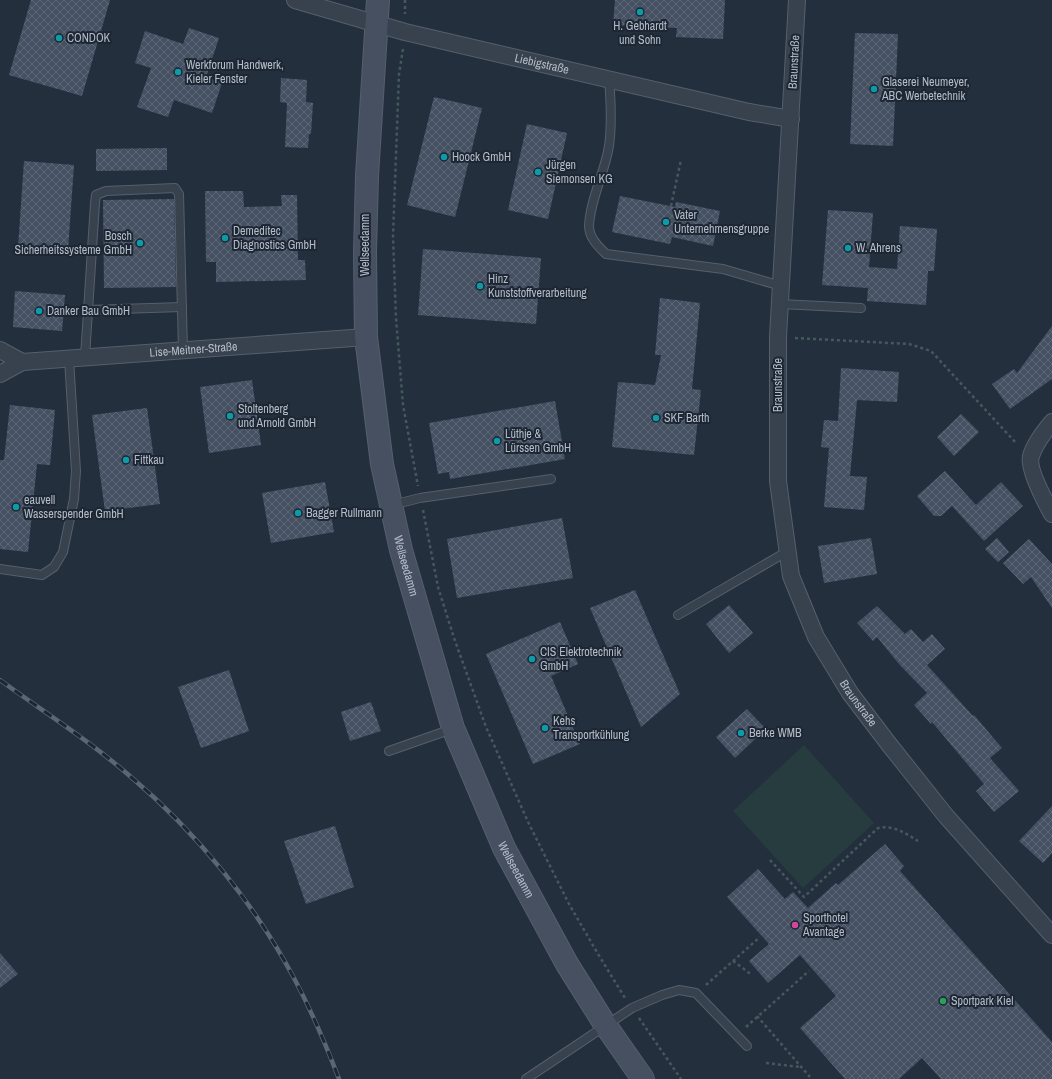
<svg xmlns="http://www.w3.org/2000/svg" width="1052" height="1079" font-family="'Archivo Narrow',sans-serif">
  <defs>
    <pattern id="building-cross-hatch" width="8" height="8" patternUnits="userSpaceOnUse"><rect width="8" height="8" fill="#455162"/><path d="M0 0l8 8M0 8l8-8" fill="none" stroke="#5d6877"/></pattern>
  </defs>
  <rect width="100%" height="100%" fill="#242f3e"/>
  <polygon fill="#263c3f" points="804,745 874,823 803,888 733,811"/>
  <g fill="url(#building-cross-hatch)">
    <polygon points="31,0 110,0 82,96 9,75"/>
    <polygon points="615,0 725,0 723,39 676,37 677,28 613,25"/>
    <polygon points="189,28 219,38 206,77 222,83 212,113 174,100 168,117 137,107 151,68 135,63 145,31 183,44"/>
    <polygon points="855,33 898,34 893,146 850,144"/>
    <polygon points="281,78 307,80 306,102 313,103 311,134 309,134 308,148 285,147 287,103 280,102"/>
    <polygon points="434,97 482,108 455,217 407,205"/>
    <polygon points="527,124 567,133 548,219 508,210"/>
    <polygon points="167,148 167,170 96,171 96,149"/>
    <polygon points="24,161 74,165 68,250 18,247"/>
    <polygon points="205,191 243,191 244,207 282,206 281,195 297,195 298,260 305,260 306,280 216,282 216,262 206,262"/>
    <polygon points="620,196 675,207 676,202 720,211 713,246 672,237 670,244 612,232"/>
    <polygon points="174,199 176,287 104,288 103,200"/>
    <polygon points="828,210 873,213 869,267 897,269 900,226 937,229 934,271 928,271 926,305 867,301 868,288 822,285"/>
    <polygon points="423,249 541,258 536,324 418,315"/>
    <polygon points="15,291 65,295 62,331 13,327"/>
    <polygon points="660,298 700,303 692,389 701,390 694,455 612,447 618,382 655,385 661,355 655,355"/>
    <polygon points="1052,326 1052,379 1010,409 992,384 1014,369 1017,373"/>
    <polygon points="841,368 899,372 897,402 857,400 850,476 867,477 864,510 824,507 829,448 821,447 824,420 838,421"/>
    <polygon points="252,380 261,445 209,453 200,387"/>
    <polygon points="555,401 565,459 450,479 449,472 438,474 429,423"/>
    <polygon points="10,405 55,410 50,465 37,464 28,552 0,549 0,460 4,460"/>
    <polygon points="147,408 160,504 105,511 92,415"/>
    <polygon points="961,414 979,432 954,456 937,437"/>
    <polygon points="945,471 976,505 1001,482 1023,506 984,541 952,506 941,516 934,516 917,496"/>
    <polygon points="325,482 334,532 271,543 262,493"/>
    <polygon points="562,518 573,578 457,598 447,539"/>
    <polygon points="871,538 877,574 824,583 818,546"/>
    <polygon points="997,538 1009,552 998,562 985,549"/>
    <polygon points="1029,539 1052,564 1052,608 1031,577 1023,584 1003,563"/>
    <polygon points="635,590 680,694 641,727 590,608"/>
    <polygon points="729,605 753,633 729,653 706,624"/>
    <polygon points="877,606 905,634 911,629 923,642 932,634 945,649 927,665 973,716 974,715 1002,748 990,758 1019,791 994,812 976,791 984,784 932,722 931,724 914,705 927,693 899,664 877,637 873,641 857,623"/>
    <polygon points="560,622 578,664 551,676 580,744 533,764 486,654"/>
    <polygon points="229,670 249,731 201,748 178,687"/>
    <polygon points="371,702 381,731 350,741 341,712"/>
    <polygon points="747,709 766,729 735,758 716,737"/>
    <polygon points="1052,806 1052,853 1043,863 1019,841"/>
    <polygon points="335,826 354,887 306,904 284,841"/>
    <polygon points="885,844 904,866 900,871 1052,1042 1052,1079 941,1079 922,1058 899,1079 845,1079 800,1028 836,996 800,955 768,983 749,961 769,944 727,897 758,869 785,899 793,892 808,908 836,883 838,885"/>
    <polygon points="0,953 18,974 0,988"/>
  </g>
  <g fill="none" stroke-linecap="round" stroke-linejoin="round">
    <g stroke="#565f6c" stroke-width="10">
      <g id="lane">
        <path d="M609 79C611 102 612 124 609 146 605 172 590 200 589 226 589 238 599 247 606 254L723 269 781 286"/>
        <polyline points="780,304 861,308"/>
        <polyline points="88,310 182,307"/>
        <polyline points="85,357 95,203 96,195 106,191 175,188 179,194 183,350"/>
        <polyline points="392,505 420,498 551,479"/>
        <polyline points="0,569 42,575 54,567 63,552 74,499 76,471 69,359"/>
        <polyline points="678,615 788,551"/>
        <polyline points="389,751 452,729"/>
        <polyline points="526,1079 632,1008 662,995 679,990 696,993 747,1046"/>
      </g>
    </g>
    <g stroke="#565f6c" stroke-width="18">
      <g id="street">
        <path id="s1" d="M295 0 405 32 749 112 791 119"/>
        <path id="s2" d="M797 0 778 337V481L791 576 816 637 850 693 888 743 946 816 1052 935"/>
        <polyline points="0,350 22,362"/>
        <path id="s3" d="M0 374 22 362 366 337"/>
        <path d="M1052 422C1044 432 1035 443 1031 456 1027 468 1046 503 1052 514"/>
      </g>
    </g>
    <g stroke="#565f6c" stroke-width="24">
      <g id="secondary">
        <path id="s4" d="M378 0 367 176 365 252 366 337 382 464 401 550 453 728 504 848 567 964 606 1026 643 1079"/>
      </g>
    </g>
    <g stroke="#44595c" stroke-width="2.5" stroke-dasharray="3 3" stroke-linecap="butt">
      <polyline points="405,0 405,14"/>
      <polyline points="403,49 399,74 393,236 396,318 403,405 418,486"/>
      <polyline points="671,206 681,160"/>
      <polyline points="795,338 909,344 931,351 1017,444"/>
      <polyline points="423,510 438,587 454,638 486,727 529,824 569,904 598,954 625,998"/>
      <path d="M770 860 804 897 878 828C894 825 905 833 918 841"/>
      <polyline points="733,961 752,975"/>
      <polyline points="706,985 760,937"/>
      <polyline points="757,1016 810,1077"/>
      <polyline points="639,1018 681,1079"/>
      <polyline points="746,1027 809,971"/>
      <polyline points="766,1063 800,1067"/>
    </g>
    <use href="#lane" stroke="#38414e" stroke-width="8"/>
    <use href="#street" stroke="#38414e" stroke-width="16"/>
    <use href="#secondary" stroke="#465061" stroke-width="22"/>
    <g stroke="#5a6575" stroke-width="4.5">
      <path id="rail" d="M0 680C44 712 90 741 131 777 196 832 255 904 295 980 312 1012 326 1045 339 1079"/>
    </g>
    <use href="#rail" stroke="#1d2633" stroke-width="3" stroke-dasharray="9" stroke-linecap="butt"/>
  </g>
  <g fill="#0f9aa8" stroke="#1d2633" stroke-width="1.5">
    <circle cx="640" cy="12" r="4"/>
    <circle cx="59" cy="38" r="4"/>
    <circle cx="178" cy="72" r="4"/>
    <circle cx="874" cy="89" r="4"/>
    <circle cx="444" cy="157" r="4"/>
    <circle cx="538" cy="172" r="4"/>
    <circle cx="666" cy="222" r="4"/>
    <circle cx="225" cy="238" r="4"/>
    <circle cx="140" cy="243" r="4"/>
    <circle cx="848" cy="248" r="4"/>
    <circle cx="480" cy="286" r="4"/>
    <circle cx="39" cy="311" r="4"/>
    <circle cx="230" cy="416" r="4"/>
    <circle cx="656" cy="418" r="4"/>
    <circle cx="497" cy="441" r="4"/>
    <circle cx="126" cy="460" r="4"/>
    <circle cx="16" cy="507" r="4"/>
    <circle cx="298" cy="513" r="4"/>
    <circle cx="532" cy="659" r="4"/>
    <circle cx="545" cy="728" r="4"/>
    <circle cx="741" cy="733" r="4"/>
  </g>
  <circle fill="#d1479c" stroke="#1d2633" stroke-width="1.5" cx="795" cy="925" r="4"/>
  <circle fill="#2e9e5b" stroke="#1d2633" stroke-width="1.5" cx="943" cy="1001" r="4"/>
  <g text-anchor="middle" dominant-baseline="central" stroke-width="4" stroke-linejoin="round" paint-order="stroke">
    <g font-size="12" fill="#b4bcc9" stroke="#1d2633" text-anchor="start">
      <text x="640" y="26" text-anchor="middle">H. Gebhardt<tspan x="640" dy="14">und Sohn</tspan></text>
      <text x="67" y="38">CONDOK</text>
      <text x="186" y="65">Werkforum Handwerk,<tspan x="186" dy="14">Kieler Fenster</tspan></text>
      <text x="882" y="82">Glaserei Neumeyer,<tspan x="882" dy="14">ABC Werbetechnik</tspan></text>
      <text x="452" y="157">Hoock GmbH</text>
      <text x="546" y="165">Jürgen<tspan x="546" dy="14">Siemonsen KG</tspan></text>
      <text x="674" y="215">Vater<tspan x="674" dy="14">Unternehmensgruppe</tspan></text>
      <text x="233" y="231">Demeditec<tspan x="233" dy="14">Diagnostics GmbH</tspan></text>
      <text x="132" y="236" text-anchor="end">Bosch<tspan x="132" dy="14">Sicherheitssysteme GmbH</tspan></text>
      <text x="856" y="248">W. Ahrens</text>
      <text x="488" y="279">Hinz<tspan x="488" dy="14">Kunststoffverarbeitung</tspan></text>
      <text x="47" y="311">Danker Bau GmbH</text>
      <text x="238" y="409">Stoltenberg<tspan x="238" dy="14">und Arnold GmbH</tspan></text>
      <text x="664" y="418">SKF Barth</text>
      <text x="505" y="434">Lüthje &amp;<tspan x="505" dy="14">Lürssen GmbH</tspan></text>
      <text x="134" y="460">Fittkau</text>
      <text x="24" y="500">eauvell<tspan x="24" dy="14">Wasserspender GmbH</tspan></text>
      <text x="306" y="513">Bagger Rullmann</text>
      <text x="540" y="652">CIS Elektrotechnik<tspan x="540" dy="14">GmbH</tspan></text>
      <text x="553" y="721">Kehs<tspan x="553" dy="14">Transportkühlung</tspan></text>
      <text x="749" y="733">Berke WMB</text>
      <text x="803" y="918">Sporthotel<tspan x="803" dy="14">Avantage</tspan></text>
      <text x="951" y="1001">Sportpark Kiel</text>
    </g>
    <g font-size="12" fill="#b4bcc9" stroke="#1d2633">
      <text transform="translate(794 62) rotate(-87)">Braunstraße</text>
      <text stroke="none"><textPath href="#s1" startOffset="255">Liebigstraße</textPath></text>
      <text transform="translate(365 245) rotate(-90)">Wellseedamm</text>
      <text stroke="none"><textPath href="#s3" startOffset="197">Lise-Meitner-Straße</textPath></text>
      <text transform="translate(778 385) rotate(-90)">Braunstraße</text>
      <text stroke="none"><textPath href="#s4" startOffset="570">Wellseedamm</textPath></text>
      <text stroke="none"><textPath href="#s2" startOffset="722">Braunstraße</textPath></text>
      <text stroke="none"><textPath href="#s4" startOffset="894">Wellseedamm</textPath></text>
    </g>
  </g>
</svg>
